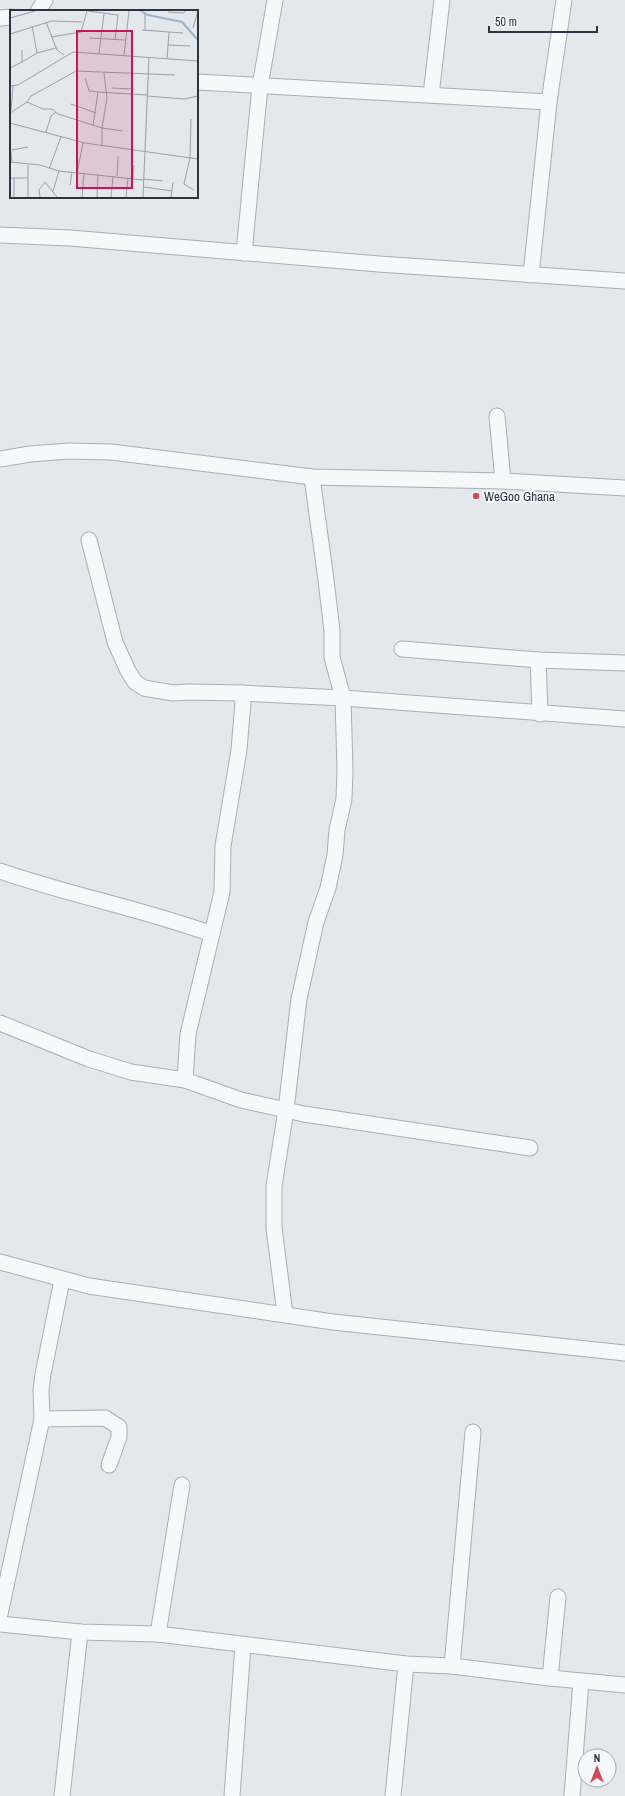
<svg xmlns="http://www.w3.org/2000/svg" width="625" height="1796" font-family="'Archivo Narrow',sans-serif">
  <rect width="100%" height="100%" fill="#e4e7ec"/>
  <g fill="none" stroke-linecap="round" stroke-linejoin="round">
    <g stroke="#a9aeb7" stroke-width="17">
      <g id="minor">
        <polyline points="38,11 45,0"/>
        <polyline points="0,18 11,17"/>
        <polyline points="197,82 549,102"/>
        <polyline points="431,95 442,0"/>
        <polyline points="0,235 70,238 379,264 625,281"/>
        <polyline points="244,253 260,86 275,0"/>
        <polyline points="531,275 549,102 564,0"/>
        <polyline points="497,416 503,481"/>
        <polyline points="0,459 30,454 69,451 111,452 312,477 503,481 625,488"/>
        <polyline points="312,477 326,580 332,631 332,657 343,698 345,770 344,799 337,830 335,855 328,888 316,922 299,999 286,1110 304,1114 530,1148"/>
        <polyline points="89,540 115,642 128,671 135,682 144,688 173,693 189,692 241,693 243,702 239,750 223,846 222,892 188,1034 185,1080"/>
        <polyline points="402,649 538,660 625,663"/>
        <polyline points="538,660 540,714"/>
        <polyline points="241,693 343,698 625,719"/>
        <path d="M0 871C70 895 142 909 212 934"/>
        <polyline points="0,1023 89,1059 131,1072 185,1080 241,1100 286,1110 274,1186 274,1228 285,1314"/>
        <polyline points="0,1262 89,1286 333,1322 625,1353"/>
        <polyline points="42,1419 105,1418 119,1427 119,1437 109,1465"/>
        <polyline points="0,1614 42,1419 41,1390 43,1374 62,1280"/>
        <polyline points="0,1624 80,1632 158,1634 406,1664 452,1666 550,1678 625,1685"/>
        <polyline points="158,1634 182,1485"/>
        <polyline points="452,1666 473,1432"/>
        <polyline points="550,1678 558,1597"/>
        <polyline points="62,1796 80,1632"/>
        <polyline points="232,1796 243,1645"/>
        <polyline points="393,1796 406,1664"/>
        <polyline points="572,1796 581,1681"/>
      </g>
    </g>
    <use href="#minor" stroke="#f7f8fa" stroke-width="15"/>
  </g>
  <circle fill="#d1495b" stroke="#f4f6f9" stroke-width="1.5" cx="476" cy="496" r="4"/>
  <g text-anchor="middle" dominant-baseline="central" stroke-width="4" stroke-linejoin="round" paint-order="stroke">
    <g font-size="13" fill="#2b3445" stroke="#f4f6f9" text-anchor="start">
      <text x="484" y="496">WeGoo Ghana</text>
    </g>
  </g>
  <g transform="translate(10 10)">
    <rect width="188" height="188" fill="#e4e7ec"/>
    <path fill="none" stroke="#9fb4cc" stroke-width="2" d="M131 1 138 5 172 12 187 29"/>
    <path fill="none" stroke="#9a9fa9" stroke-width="1" d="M78 1 108 5 105 30M158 2 173 3 176 1M0 8 25 1M36 12 47 40 54 45M183 18 188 1M132 20 173 23M135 20V4M0 24 42 11 72 12M41 27 71 22 77 1M79 28 115 30M158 35 180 36M27 43 46 38M89 43 94 4M114 45 119 1M157 49 159 22M12 52 27 43 22 16M0 58 12 52V40M94 63 97 88 92 118 113 121M75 68 79 81 88 82 83 115M0 76 8 75 63 42 188 51M102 78 124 79M88 82 137 85M137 86 174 89 188 86M17 92 21 86 66 61 165 65M61 94 86 103M1 100 3 76M0 103 17 92 33 99H42L48 104 92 118V136M181 109 180 148 174 174 184 180M0 113 75 133 188 149M36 122 41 106 46 102M0 135 2 152M2 140 18 137M0 152 30 155 49 161 133 170M39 159 51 127M67 163 73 133M107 166 108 146M0 168H18M4 168V187M123 168 124 155M133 169 153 171M60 175 62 162M134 177 162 181M43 181 49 161M18 187V155M30 187 29 180 35 172 47 187M72 187 74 163M87 187 88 164M101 187 103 166M116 187 118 168M133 187 139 47M161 187 163 172"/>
    <path fill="#c2185b" fill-opacity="0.15" stroke="#c2185b" stroke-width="2" d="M67 21H122V178H67Z"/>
    <rect width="188" height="188" fill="none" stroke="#2b3445" stroke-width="2"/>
  </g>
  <g transform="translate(597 1768)"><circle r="19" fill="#f4f6f9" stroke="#a4a8b1"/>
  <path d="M0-3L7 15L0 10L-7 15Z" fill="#d1495b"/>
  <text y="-6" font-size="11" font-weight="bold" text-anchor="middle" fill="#2b3445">N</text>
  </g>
  <path d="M489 26v6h108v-6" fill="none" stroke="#2b3445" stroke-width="2"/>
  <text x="495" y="26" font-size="12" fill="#2b3445" stroke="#f4f6f9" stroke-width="3" paint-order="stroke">50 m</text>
</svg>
